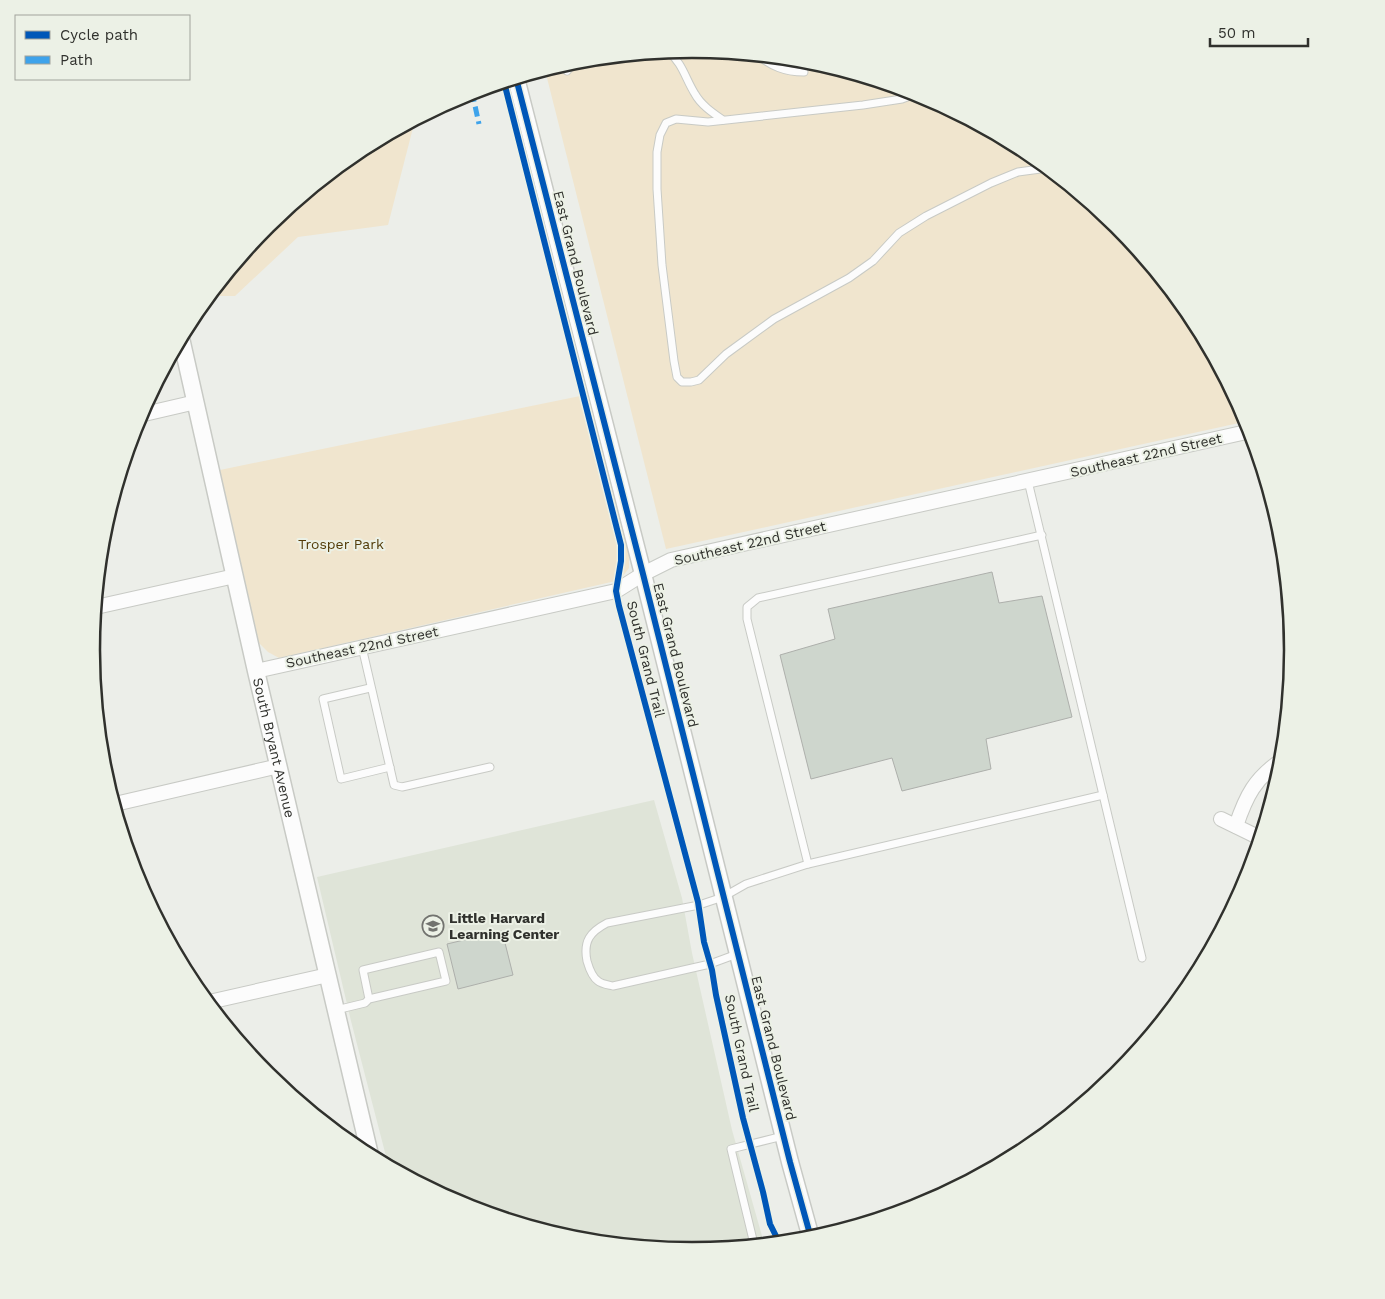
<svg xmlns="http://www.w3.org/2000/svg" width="1385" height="1299" font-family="'Work Sans',sans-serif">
  <rect width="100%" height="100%" fill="#eceee9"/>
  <polygon fill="#dfe4d8" points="654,800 682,898 692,953 732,1130 764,1243 693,1250 575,1239 462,1204 388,1164 351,1021 317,877"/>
  <g fill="#f0e5ce">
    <polygon points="693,49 810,60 923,95 1026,150 1117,225 1192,316 1248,421 666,549 545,70 576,60"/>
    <polygon points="415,120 388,225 298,237 235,296 210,296 268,225 359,150"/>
    <polygon points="590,394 629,551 629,568 620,580 279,658 268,652 259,643 220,470"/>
  </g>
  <g fill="#ced6cd" stroke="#adafab">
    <polygon points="992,572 999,603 1042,596 1072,717 986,739 991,769 902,791 892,758 811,779 780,655 835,639 828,609"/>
    <polygon points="502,931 513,975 458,989 447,944"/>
  </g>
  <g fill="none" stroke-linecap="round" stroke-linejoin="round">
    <g stroke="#c8cac5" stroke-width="9">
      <g id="service">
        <path d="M668 51C683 64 685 78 695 94 701 105 713 113 723 120"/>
        <path d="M757 55C772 66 784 72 804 72"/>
        <polyline points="567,71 575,61"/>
        <polyline points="918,93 902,99 863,105 708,122 676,119 666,123 660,135 657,152 657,189 662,265 674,361 677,377 682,382 691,382 699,380 726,354 774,319 849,278 873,261 899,233 926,216 991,183 1018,172 1048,168"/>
        <polyline points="1028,481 1142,958"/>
        <polyline points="1042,535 758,598 747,607 747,619 808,864 1103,795"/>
        <polyline points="362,647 394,785 402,787 490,767"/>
        <polyline points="370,688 323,699 341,779 390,767"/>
        <path d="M737 954 710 964 613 986C609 985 601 984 598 981 592 977 589 968 587 961 583 941 590 932 607 923L699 905 723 897 746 884 808 864"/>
        <polyline points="336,1010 365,1003 369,999 446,981 439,952 363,970 369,999"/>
        <polyline points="754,1244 731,1149 783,1136"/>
      </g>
    </g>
    <g stroke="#c8cac5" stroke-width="16">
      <g id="minor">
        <polyline points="140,415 196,402"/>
        <polyline points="96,607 235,576"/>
        <polyline points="256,671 616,591 643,574 671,560 1251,431"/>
        <polyline points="115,804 279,766"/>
        <polyline points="1221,819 1260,838"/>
        <path d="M1236 826C1246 796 1255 778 1282 760"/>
        <polyline points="209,1002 328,975"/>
      </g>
    </g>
    <g stroke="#c8cac5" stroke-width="19">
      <g id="tertiary">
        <polyline points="516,78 643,574 790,1162 811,1238"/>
        <path id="s1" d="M181 338 256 671 370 1155"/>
      </g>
    </g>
    <use href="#service" stroke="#fcfcfc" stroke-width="7"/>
    <use href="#minor" stroke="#fcfcfc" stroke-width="14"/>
    <use href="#tertiary" stroke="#fcfcfc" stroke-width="16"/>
    <polyline stroke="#3ea3eb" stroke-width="5" stroke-dasharray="10 5" stroke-linecap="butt" points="472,92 479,124"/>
    <g stroke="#ecf1e6" stroke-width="9">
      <g id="cycleway">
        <polyline points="516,78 643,574 790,1162 811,1238"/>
        <polyline points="504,82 621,545 621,561 616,591 619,606 698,902 704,942 712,970 716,995 743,1118 763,1192 770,1224 779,1242"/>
      </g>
    </g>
    <use href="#cycleway" stroke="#0057b8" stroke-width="6"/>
  </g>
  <defs>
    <g id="school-ring" transform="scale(1.125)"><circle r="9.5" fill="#ecf1e6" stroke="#72736f" stroke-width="1.5"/><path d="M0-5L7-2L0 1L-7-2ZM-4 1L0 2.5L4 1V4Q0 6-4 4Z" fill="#72736f"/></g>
  </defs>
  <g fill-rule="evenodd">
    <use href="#school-ring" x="433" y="926"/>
  </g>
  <g text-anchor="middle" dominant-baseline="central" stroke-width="4" stroke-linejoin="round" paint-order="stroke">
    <g font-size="14" fill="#30312d" stroke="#ecf1e6">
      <text transform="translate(576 263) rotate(76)">East Grand Boulevard</text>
      <text transform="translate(1146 455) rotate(-13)">Southeast 22nd Street</text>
      <text transform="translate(750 543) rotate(-13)">Southeast 22nd Street</text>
      <text transform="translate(362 647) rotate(-12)">Southeast 22nd Street</text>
      <text transform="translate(676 655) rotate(76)">East Grand Boulevard</text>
      <text transform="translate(646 659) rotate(76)">South Grand Trail</text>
      <text stroke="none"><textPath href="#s1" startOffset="420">South Bryant Avenue</textPath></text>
      <text transform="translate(774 1048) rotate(76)">East Grand Boulevard</text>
      <text transform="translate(742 1053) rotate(78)">South Grand Trail</text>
    </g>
    <g font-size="14" fill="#523b08" stroke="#ecf1e6">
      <text x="341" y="544">Trosper Park</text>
    </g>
    <g font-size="14" font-weight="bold" fill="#30312d" stroke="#ecf1e6" text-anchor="start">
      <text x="449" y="918">Little Harvard<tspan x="449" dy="16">Learning Center</tspan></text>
    </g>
  </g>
  <path d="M0 0H1385V1299H0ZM100 650a592 592 0 1 1 1184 0a592 592 0 1 1-1184 0Z" fill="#ecf1e6" fill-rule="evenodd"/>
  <path fill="none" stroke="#30312d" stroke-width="2.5" d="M100 650a592 592 0 1 1 1184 0a592 592 0 1 1-1184 0Z"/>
  <rect x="15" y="15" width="175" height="65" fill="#ecf1e6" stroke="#a1a49c"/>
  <rect x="25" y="31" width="25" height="8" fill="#0057b8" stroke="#a1a49c"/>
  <text x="60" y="40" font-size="15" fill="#30312d">Cycle path</text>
  <rect x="25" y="56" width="25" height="8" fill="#3ea3eb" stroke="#a1a49c"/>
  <text x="60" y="65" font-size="15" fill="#30312d">Path</text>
  <path d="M1210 38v8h98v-8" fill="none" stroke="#30312d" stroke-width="2.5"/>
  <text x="1218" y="38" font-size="15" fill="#30312d" stroke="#ecf1e6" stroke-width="4" paint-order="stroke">50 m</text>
</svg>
